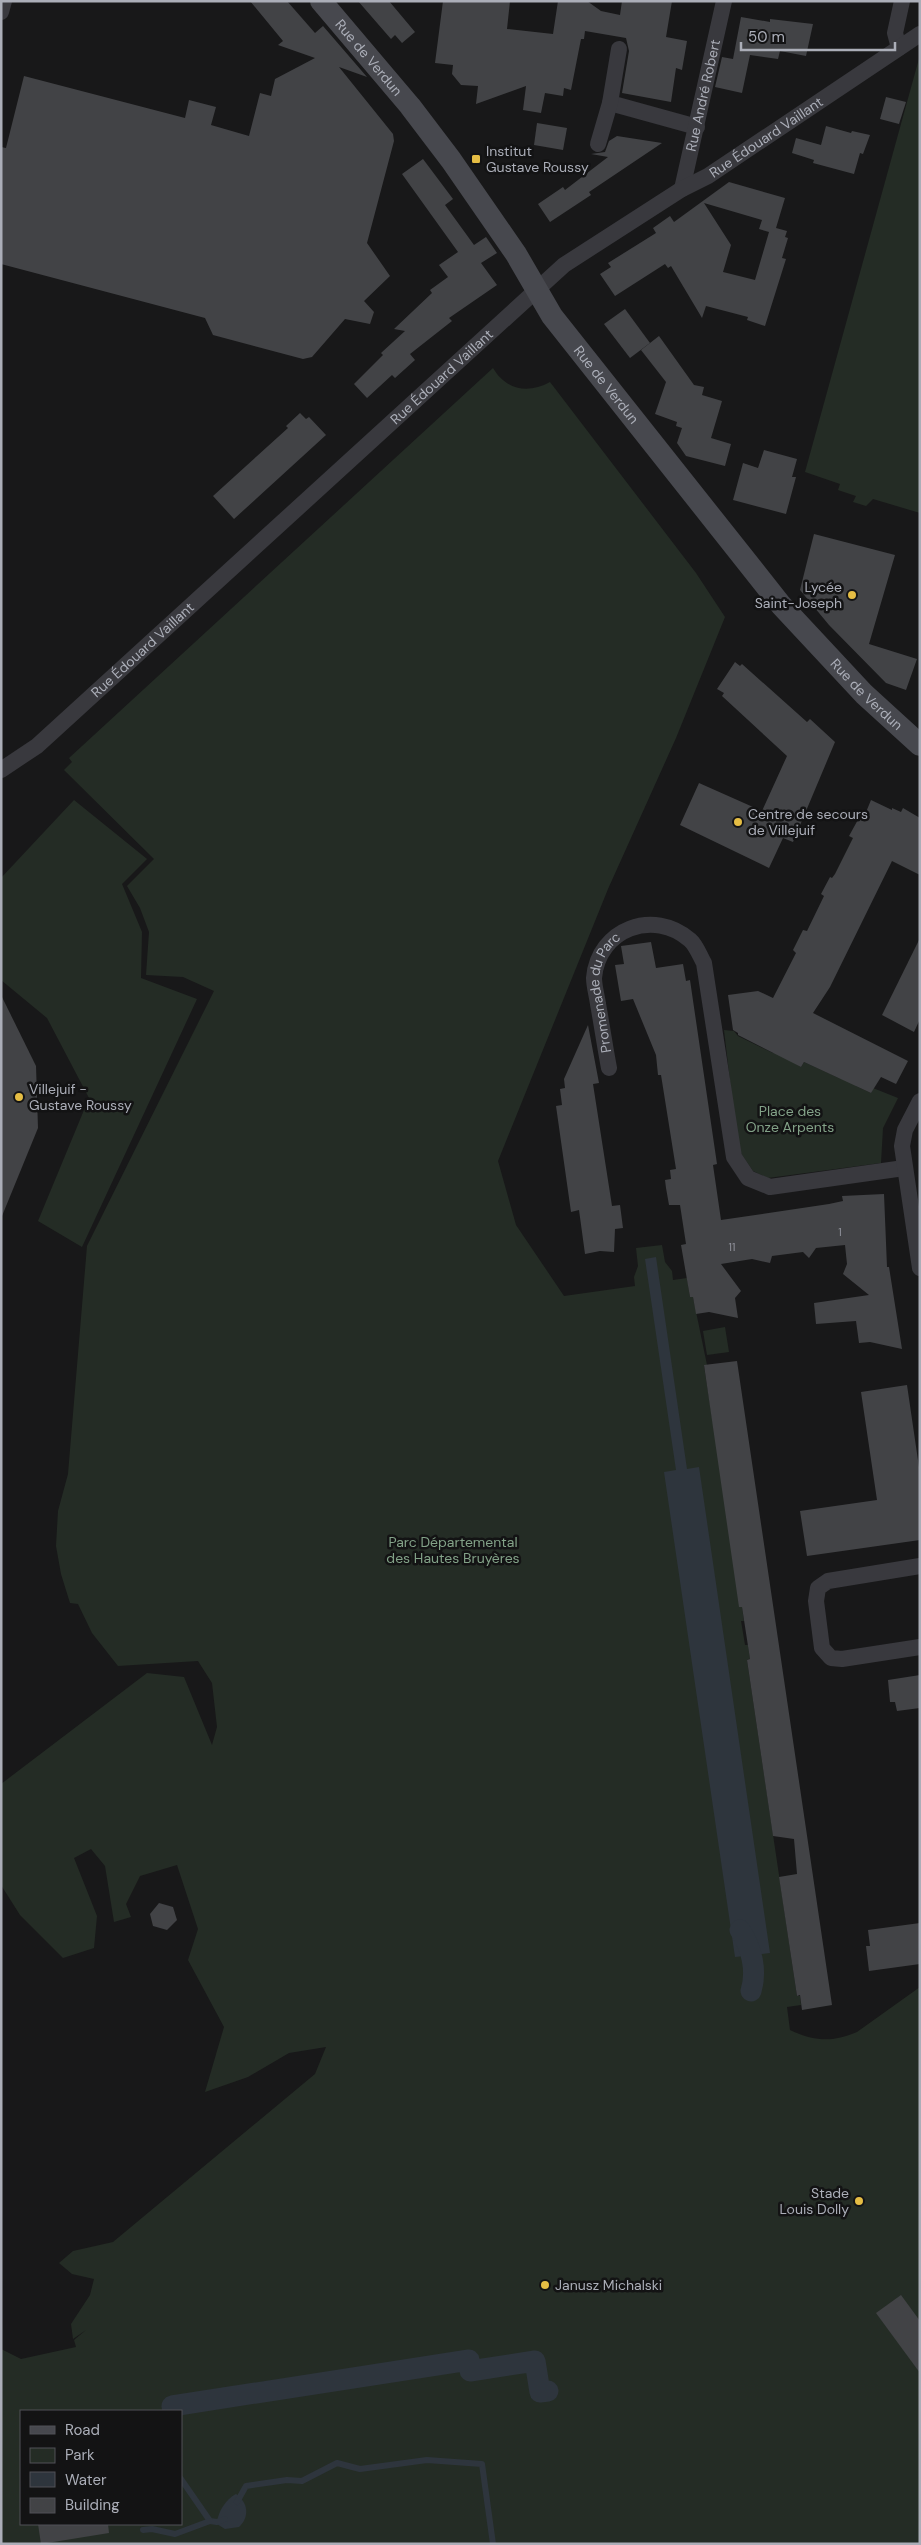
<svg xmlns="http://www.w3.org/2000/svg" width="921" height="2545" font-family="'DM Sans',sans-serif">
  <rect width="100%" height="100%" fill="#181819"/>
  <g fill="#242c25" fill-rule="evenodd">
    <polygon points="920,55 920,513 873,499 866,506 853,502 856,496 838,490 840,484 805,472"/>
    <path d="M493 368C506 390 528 394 550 382L696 573 725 617 676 738 608 889 498 1161 516 1225 564 1296 635 1286 634 1277 638 1266 636 1248 662 1245 665 1262 672 1271 673 1280 687 1278 690 1297H693L707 1365 704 1366 742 1607 744 1621H741L745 1645H748L750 1659 747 1660 797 1996H800L801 2005 787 2007 790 2030C814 2041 831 2043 857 2032L920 1987V2544H1V2349L21 2359 76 2347 74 2340 86 2330 73 2339 71 2324 90 2295 94 2279 72 2274 59 2263 73 2251 113 2242 315 2074 326 2047 289 2053 248 2077 205 2092 224 2027 188 1960 198 1929 177 1865 140 1876 126 1904 131 1917 114 1922 105 1866 91 1849 74 1858 97 1916 94 1948 63 1958 20 1915 1 1885V1784L147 1673 184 1677 212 1745 217 1727 212 1683 198 1661 118 1666 92 1633 78 1604 70 1603 61 1574 56 1546 58 1511 68 1474 87 1246 214 991 183 977 146 975 149 932 140 908 127 886 154 859 64 770 72 762 69 758ZM21 2411H181V2524H21Z"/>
    <polygon points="74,800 147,859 122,884 142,932 141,978 197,999 82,1247 38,1221 89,1098 47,1018 1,980 1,878"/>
    <polygon points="724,1030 734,1031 738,1036 773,1053 775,1051 801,1067 804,1062 839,1078 858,1081 856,1086 871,1093 873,1088 898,1098 883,1128 881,1163 768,1178 753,1171 738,1149"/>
    <polygon points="725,1327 729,1352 707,1355 703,1331"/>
  </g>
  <g fill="#2e353d">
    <polygon points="656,1257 687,1469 699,1467 770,1953 735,1957 664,1472 676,1470 645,1259"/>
    <path d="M236 2494C248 2502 250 2517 239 2527L225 2529 217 2524C217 2513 226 2499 236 2494Z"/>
  </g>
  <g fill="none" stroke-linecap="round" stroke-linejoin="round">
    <g stroke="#2e353d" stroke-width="6">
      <polyline points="181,2479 210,2521 217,2522 225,2519"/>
      <polyline points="237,2502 246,2486 287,2480 302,2481 337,2463 360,2469 427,2460 482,2464 493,2544"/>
      <polyline points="143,2530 152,2529 175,2534 210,2521"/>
    </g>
    <g stroke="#2e353d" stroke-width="21">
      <path d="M740 1930C752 1948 757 1971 751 1991"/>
      <polyline points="173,2411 172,2406 469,2360 470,2371 535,2361 540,2392 548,2391"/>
    </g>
  </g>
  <g fill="#424346" fill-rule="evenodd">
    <polygon points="250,1 287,1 315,33 323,26 367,77 339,67 393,134 394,141 367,243 390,276 364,301 374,312 370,324 345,319 312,357 303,359 213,335 205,318 1,264 1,147 6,148 24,76 185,118 189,100 216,107 211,125 249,136 260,93 271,96 275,79 315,58 278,45 283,41"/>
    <polygon points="358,1 389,1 415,32 402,43 395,35 391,39"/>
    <polygon points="443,1 510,1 507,29 553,34 558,1 587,1 601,11 620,15 622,1 672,1 666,37 687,41 682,70 676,68 671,102 622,93 629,51 626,38 585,31 584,39 581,39 571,90 564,88 563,96 545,93 541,113 523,110 526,86 476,104 478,86 461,85 452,74 453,65 435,63"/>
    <polygon points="741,17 770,22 770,19 813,24 806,56 780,51 778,59 750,55 742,93 715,87 722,57 733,59"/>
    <polygon points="886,97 906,102 899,124 880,119"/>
    <polygon points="537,123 567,128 563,150 534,145"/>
    <polygon points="826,126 851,133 852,131 870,135 863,154 860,153 854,174 813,163 814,160 792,153 796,138 821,145"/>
    <polygon points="617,136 662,143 589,192 591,195 550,222 538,204 563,187 565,190 608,157 591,154 605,152 609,141"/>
    <polygon points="423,159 453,199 445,205 474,245 486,237 497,253 481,263 497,285 449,318 452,321 410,354 415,360 395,378 392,375 367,398 354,384 383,355 381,353 405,331 394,329 432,293 430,290 448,277 439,265 458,252 402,174"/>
    <path d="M729 182 785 198 776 228 787 231 785 237 788 238 782 258 786 259 765 326 747 320 748 317 706 306 702 318 671 266 668 268 665 264 615 296 600 274 611 267 608 263 656 233 653 228 670 216 674 222ZM704 203 762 220 759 229 769 232 755 280 723 272 731 245Z"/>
    <polygon points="625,309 650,343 630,358 604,324"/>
    <polygon points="659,336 694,385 704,387 702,395 722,401 711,438 731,444 725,466 686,456 677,443 682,428 676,426 677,422 655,414 666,382 641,350"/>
    <polygon points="300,413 306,419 309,417 326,435 234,519 213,496 288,428 286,426"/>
    <polygon points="764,450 797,459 792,477 796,477 786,514 733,500 743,463 758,468"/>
    <polygon points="814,534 895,555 869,644 917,659 906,690 886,683 829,625 800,590"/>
    <polygon points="735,662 740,666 742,664 807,722 810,719 835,742 793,842 783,838 769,868 680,825 699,783 762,811 787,756 722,696 724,693 717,689"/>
    <polygon points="871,800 892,810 892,808 901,812 903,808 920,818 920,875 892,861 830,987 813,1013 908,1061 896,1084 881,1077 871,1093 804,1062 801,1067 738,1035 738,1033 733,1030 728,995 758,991 773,998 796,953 793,950 803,930 807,931 824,896 821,894 830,877 832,878 835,874 853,838 849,836 860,816 864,817"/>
    <polygon points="920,938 920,1019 914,1032 882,1015"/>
    <polygon points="651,942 656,968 683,964 686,981 690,980 717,1164 713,1165 721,1220 829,1204 843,1201 842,1196 884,1194 887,1267 889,1267 902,1349 870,1342 859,1343 856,1321 816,1324 814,1303 869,1295 843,1274 847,1264 845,1245 816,1248 809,1258 803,1252 772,1256 770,1263 752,1259 721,1264 741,1291 735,1298 738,1318 709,1312 696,1314 693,1297 690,1297 681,1245 686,1244 680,1205 669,1205 666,1188 665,1180 671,1179 670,1170 676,1169 661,1075 658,1075 656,1055 633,999 621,1001 615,965 624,964 621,946"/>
    <polygon points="1,995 36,1066 38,1128 2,1216"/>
    <polygon points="588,1025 599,1083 593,1084 612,1206 620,1205 623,1228 615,1229 614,1252 600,1251 585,1254 579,1210 571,1212 556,1106 562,1105 560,1089 565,1088 564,1079"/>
    <polygon points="737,1361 832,2005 802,2010 800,1995 797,1996 779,1877 797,1874 794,1839 773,1836 747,1660 750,1659 742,1607 739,1607 704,1365"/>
    <polygon points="907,1385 920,1474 920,1540 807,1556 800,1511 877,1500 861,1392"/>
    <polygon points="920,1675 920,1708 897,1711 895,1702 890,1702 888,1680"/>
    <polygon points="159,1903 173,1907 177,1920 167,1930 153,1926 150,1914"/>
    <polygon points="920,1923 920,1964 869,1971 866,1946 870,1946 868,1930"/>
    <polygon points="901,2295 920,2321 920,2373 876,2313"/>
    <polygon points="38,2524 108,2524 109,2533 41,2544"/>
  </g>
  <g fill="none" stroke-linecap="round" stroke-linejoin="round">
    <g stroke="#39393e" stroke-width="16">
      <polyline points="1,12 4,1"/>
      <polyline points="899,48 895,33 902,1"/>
      <polyline points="610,103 697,127"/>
      <polyline points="598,144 610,103 619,49"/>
      <path id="s1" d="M682 189 724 1"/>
      <path id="s2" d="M1 770 37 746 564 265 682 189 708 176 920 34"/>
      <path id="s3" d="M609 1068C605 1047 602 1026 598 1004 597 996 594 986 594 978 598 929 654 908 690 940 696 945 700 956 704 963L734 1157 748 1178 770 1187 904 1168"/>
      <polyline points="920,1101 905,1130 902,1146 920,1268"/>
      <polyline points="920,1566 828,1581 818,1588 816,1601 822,1648 831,1658 842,1659 920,1647"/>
    </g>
    <path stroke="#47484e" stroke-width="22" id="s4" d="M321 1 410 106 451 160 516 254 552 316 781 605 864 694 920 745"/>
  </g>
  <g fill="#e5bd44" stroke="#131314" stroke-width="2">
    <rect x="471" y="154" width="10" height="10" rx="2.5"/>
    <circle cx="852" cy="595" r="5"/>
    <circle cx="738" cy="822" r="5"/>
    <circle cx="19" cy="1097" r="5"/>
    <circle cx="859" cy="2201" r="5"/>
    <circle cx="545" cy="2285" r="5"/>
  </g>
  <g text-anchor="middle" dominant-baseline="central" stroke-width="5" stroke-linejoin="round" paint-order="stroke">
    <g font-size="11" fill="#91939c">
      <text x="840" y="1232">1</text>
      <text x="732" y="1247">11</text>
    </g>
    <g font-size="14" fill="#abaeb8" stroke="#131314">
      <text stroke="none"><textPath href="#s4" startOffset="74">Rue de Verdun</textPath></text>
      <text stroke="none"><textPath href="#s1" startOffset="96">Rue André Robert</textPath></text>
      <text stroke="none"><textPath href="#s2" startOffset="996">Rue Édouard Vaillant</textPath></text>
      <text stroke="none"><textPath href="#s2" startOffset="591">Rue Édouard Vaillant</textPath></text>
      <text stroke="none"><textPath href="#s4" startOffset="479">Rue de Verdun</textPath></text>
      <text stroke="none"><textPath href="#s2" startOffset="186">Rue Édouard Vaillant</textPath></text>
      <text stroke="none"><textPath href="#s4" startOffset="884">Rue de Verdun</textPath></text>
      <text stroke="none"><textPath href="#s3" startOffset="79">Promenade du Parc</textPath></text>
    </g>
    <g font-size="14" fill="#abaeb8" stroke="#131314" text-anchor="start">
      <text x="486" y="151">Institut<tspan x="486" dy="16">Gustave Roussy</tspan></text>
      <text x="842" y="587" text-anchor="end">Lycée<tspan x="842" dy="16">Saint-Joseph</tspan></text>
      <text x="748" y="814">Centre de secours<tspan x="748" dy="16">de Villejuif</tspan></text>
      <text x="29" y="1089">Villejuif -<tspan x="29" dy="16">Gustave Roussy</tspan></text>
      <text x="849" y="2193" text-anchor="end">Stade<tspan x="849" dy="16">Louis Dolly</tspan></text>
      <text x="555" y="2285">Janusz Michalski</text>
    </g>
    <g font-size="14" fill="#83a288" stroke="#131314">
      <text x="790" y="1111">Place des<tspan x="790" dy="16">Onze Arpents</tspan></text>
      <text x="453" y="1542">Parc Départemental<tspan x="453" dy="16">des Hautes Bruyères</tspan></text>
    </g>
  </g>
  <rect width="921" height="2545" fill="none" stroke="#abaeb8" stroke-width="5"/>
  <rect x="20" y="2410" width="162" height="115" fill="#131314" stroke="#505156"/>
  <rect x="30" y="2426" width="25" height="8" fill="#47484e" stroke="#505156"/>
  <text x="65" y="2435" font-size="15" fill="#abaeb8">Road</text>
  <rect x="30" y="2448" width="25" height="15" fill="#242c25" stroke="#505156"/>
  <text x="65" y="2460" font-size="15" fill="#abaeb8">Park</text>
  <rect x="30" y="2472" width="25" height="15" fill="#2e353d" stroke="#505156"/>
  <text x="65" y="2485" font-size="15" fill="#abaeb8">Water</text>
  <rect x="30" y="2498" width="25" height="15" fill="#424346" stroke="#505156"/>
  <text x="65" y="2510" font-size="15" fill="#abaeb8">Building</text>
  <path d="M741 42v8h154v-8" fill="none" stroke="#abaeb8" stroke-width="2.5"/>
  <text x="748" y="42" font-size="15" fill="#abaeb8" stroke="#131314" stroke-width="4" paint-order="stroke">50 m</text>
</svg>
